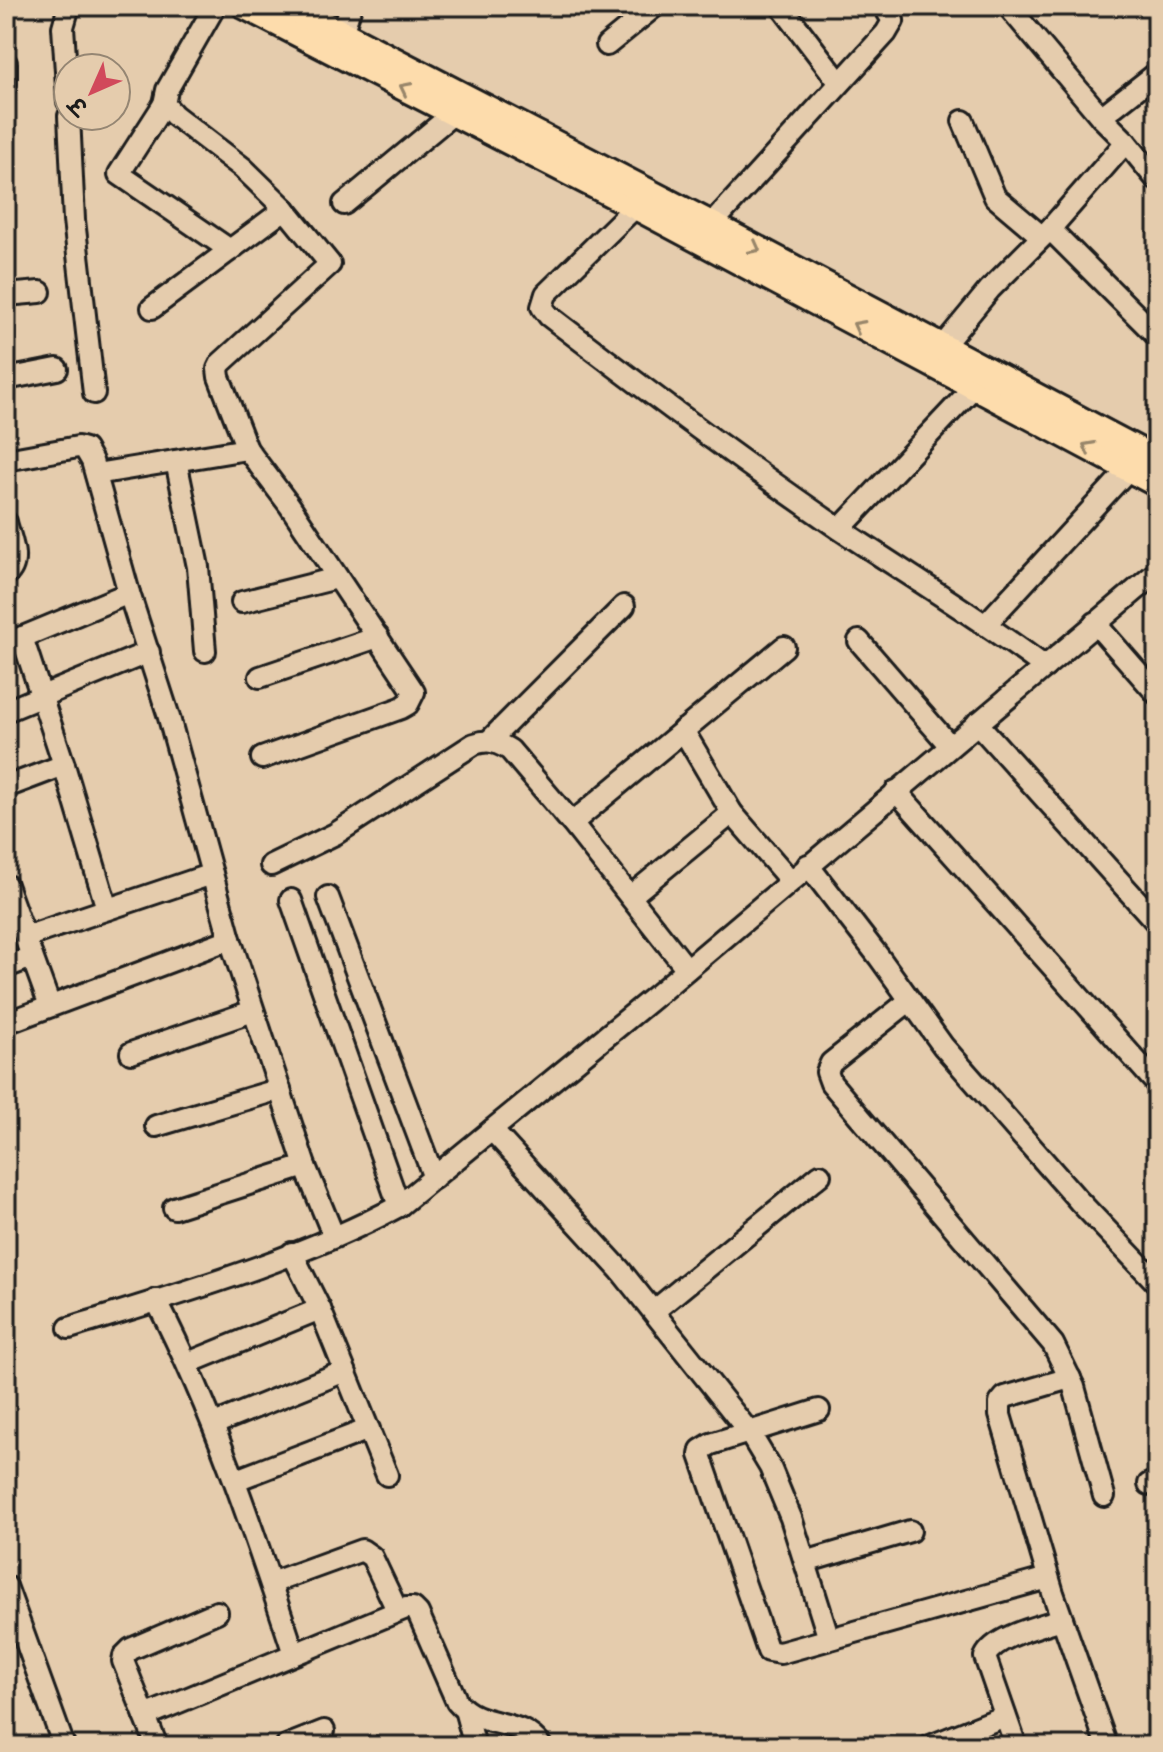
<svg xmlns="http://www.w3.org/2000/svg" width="1163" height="1752" font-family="'Patrick Hand','Playpen Sans Deva',sans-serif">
  <rect width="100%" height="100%" fill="#e5ccad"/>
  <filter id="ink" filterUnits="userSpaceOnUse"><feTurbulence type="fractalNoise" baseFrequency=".0125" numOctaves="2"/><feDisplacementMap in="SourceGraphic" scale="16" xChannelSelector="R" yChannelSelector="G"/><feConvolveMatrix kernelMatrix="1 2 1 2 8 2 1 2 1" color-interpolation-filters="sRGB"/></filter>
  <g filter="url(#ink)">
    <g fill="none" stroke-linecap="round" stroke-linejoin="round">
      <g stroke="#1c1c1c" stroke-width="26">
        <g id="minor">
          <polyline points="215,6 167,90 164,104 174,115 243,168 285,209 330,264 221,363 218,369 219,377 247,449 290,506 414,692 408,704 401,708 262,758"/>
          <polyline points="781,6 839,82"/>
          <polyline points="1008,6 1101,117 1126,142 1157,180"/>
          <polyline points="342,34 351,6"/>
          <polyline points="607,45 655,6"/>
          <polyline points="6,63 6,85"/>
          <polyline points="68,101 63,27 69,6"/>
          <polyline points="164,104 119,174 230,250"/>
          <polyline points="69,116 74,220 94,393"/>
          <polyline points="1101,117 1157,73"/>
          <polyline points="963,121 995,197 1041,236"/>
          <polyline points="344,204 454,113"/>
          <path d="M636 206 546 294 542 307 549 316C644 389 739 460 838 528 907 574 978 617 1045 667"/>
          <polyline points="711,225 886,33 893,21 884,6"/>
          <polyline points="1050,229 1157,336"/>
          <polyline points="6,295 40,292"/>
          <polyline points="152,308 285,209"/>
          <polyline points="942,347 990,289 1050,229 1126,142"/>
          <polyline points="6,379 57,369"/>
          <polyline points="6,460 78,447 85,449 92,461 129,593 168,714 230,939 305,1166 334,1237"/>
          <polyline points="176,461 198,567 205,651"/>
          <polyline points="96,474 247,449"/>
          <path d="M6 522C10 539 22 562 6 575"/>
          <polyline points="840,529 974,387"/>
          <polyline points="242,602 337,578"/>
          <polyline points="1095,623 1157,694"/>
          <polyline points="986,624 1138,459"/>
          <polyline points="22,637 64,765 107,909"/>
          <polyline points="859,641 950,746"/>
          <polyline points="6,644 129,593"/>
          <polyline points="260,677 378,637"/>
          <polyline points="6,711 149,652"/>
          <polyline points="977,723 1157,923"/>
          <polyline points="683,730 732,813 790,880"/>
          <polyline points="489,741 624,606"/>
          <polyline points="6,787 64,765"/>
          <polyline points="896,791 1157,1084"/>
          <polyline points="572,823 784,647"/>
          <path d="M271 865 335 834 474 744C489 739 497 742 510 750L572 823 687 969"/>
          <polyline points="808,865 879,957 943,1046 1079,1201 1157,1283"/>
          <polyline points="6,885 50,1006"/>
          <polyline points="631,896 732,813"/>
          <polyline points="328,897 434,1178"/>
          <polyline points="291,900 399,1206"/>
          <polyline points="25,937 212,874"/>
          <polyline points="6,967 32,957"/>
          <polyline points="909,1001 831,1063 827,1072 831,1083 1053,1344 1074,1387 1104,1496"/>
          <polyline points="6,1023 230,939"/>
          <polyline points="131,1053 253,1011"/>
          <polyline points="156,1126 280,1089"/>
          <polyline points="492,1130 620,1270 749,1432 770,1467 791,1518 829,1639"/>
          <polyline points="174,1208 305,1166"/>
          <polyline points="292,1253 320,1309 387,1475"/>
          <path d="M156 1300C215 1415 254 1532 294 1654"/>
          <polyline points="654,1311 820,1175"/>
          <path d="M69 1328C178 1294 299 1260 399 1206L659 993 1157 572"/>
          <polyline points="188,1363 320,1309"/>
          <polyline points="1070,1378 1005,1397 1000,1403 1000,1415 1053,1593 1107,1746"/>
          <polyline points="819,1410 711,1444 701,1450 700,1455 768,1651 780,1653 1048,1578"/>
          <polyline points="214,1424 345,1371"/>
          <polyline points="236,1480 369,1429"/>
          <polyline points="1149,1484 1157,1481"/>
          <polyline points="805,1562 910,1531"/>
          <polyline points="271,1583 362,1550 372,1557 397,1610"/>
          <polyline points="6,1586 64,1746"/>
          <polyline points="466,1713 475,1746"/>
          <path d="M145 1716 406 1608H413L418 1613 457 1702C480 1730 520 1716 541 1746"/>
          <polyline points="157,1746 123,1661 124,1656 131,1649 217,1612"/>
          <polyline points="286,1746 324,1731"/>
          <polyline points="930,1746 1005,1716"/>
          <path d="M1016 1746 985 1657C994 1636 1041 1626 1062 1619"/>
        </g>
      </g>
      <g stroke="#1c1c1c" stroke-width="32">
        <g id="major">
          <polyline points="246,6 636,206 1157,483"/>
          <polyline points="288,6 711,225 1157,461"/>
        </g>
      </g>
      <use href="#minor" stroke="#e5ccad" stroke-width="20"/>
      <use href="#major" stroke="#fddcac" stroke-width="26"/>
    </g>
    <defs><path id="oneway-chevron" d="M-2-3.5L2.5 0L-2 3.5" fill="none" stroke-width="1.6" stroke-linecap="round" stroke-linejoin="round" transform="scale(2)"/></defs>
    <g stroke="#98866b">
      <use href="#oneway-chevron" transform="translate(405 88) rotate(-153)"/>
      <use href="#oneway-chevron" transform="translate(755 248) rotate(28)"/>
      <use href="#oneway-chevron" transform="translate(858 326) rotate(-152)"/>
      <use href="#oneway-chevron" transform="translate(1088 447) rotate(-152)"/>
    </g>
  </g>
  <rect width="1163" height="1752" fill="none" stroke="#e5ccad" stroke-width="32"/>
  <rect x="16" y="16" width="1131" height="1720" fill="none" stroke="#1c1c1c" stroke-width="3" filter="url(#ink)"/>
  <g transform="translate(92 92) rotate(225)"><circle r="38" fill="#e5ccad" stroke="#958673" stroke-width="2"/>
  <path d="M0-6L14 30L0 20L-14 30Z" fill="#d1495b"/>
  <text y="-12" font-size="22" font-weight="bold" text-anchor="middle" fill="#1c1c1c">उ</text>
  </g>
</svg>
